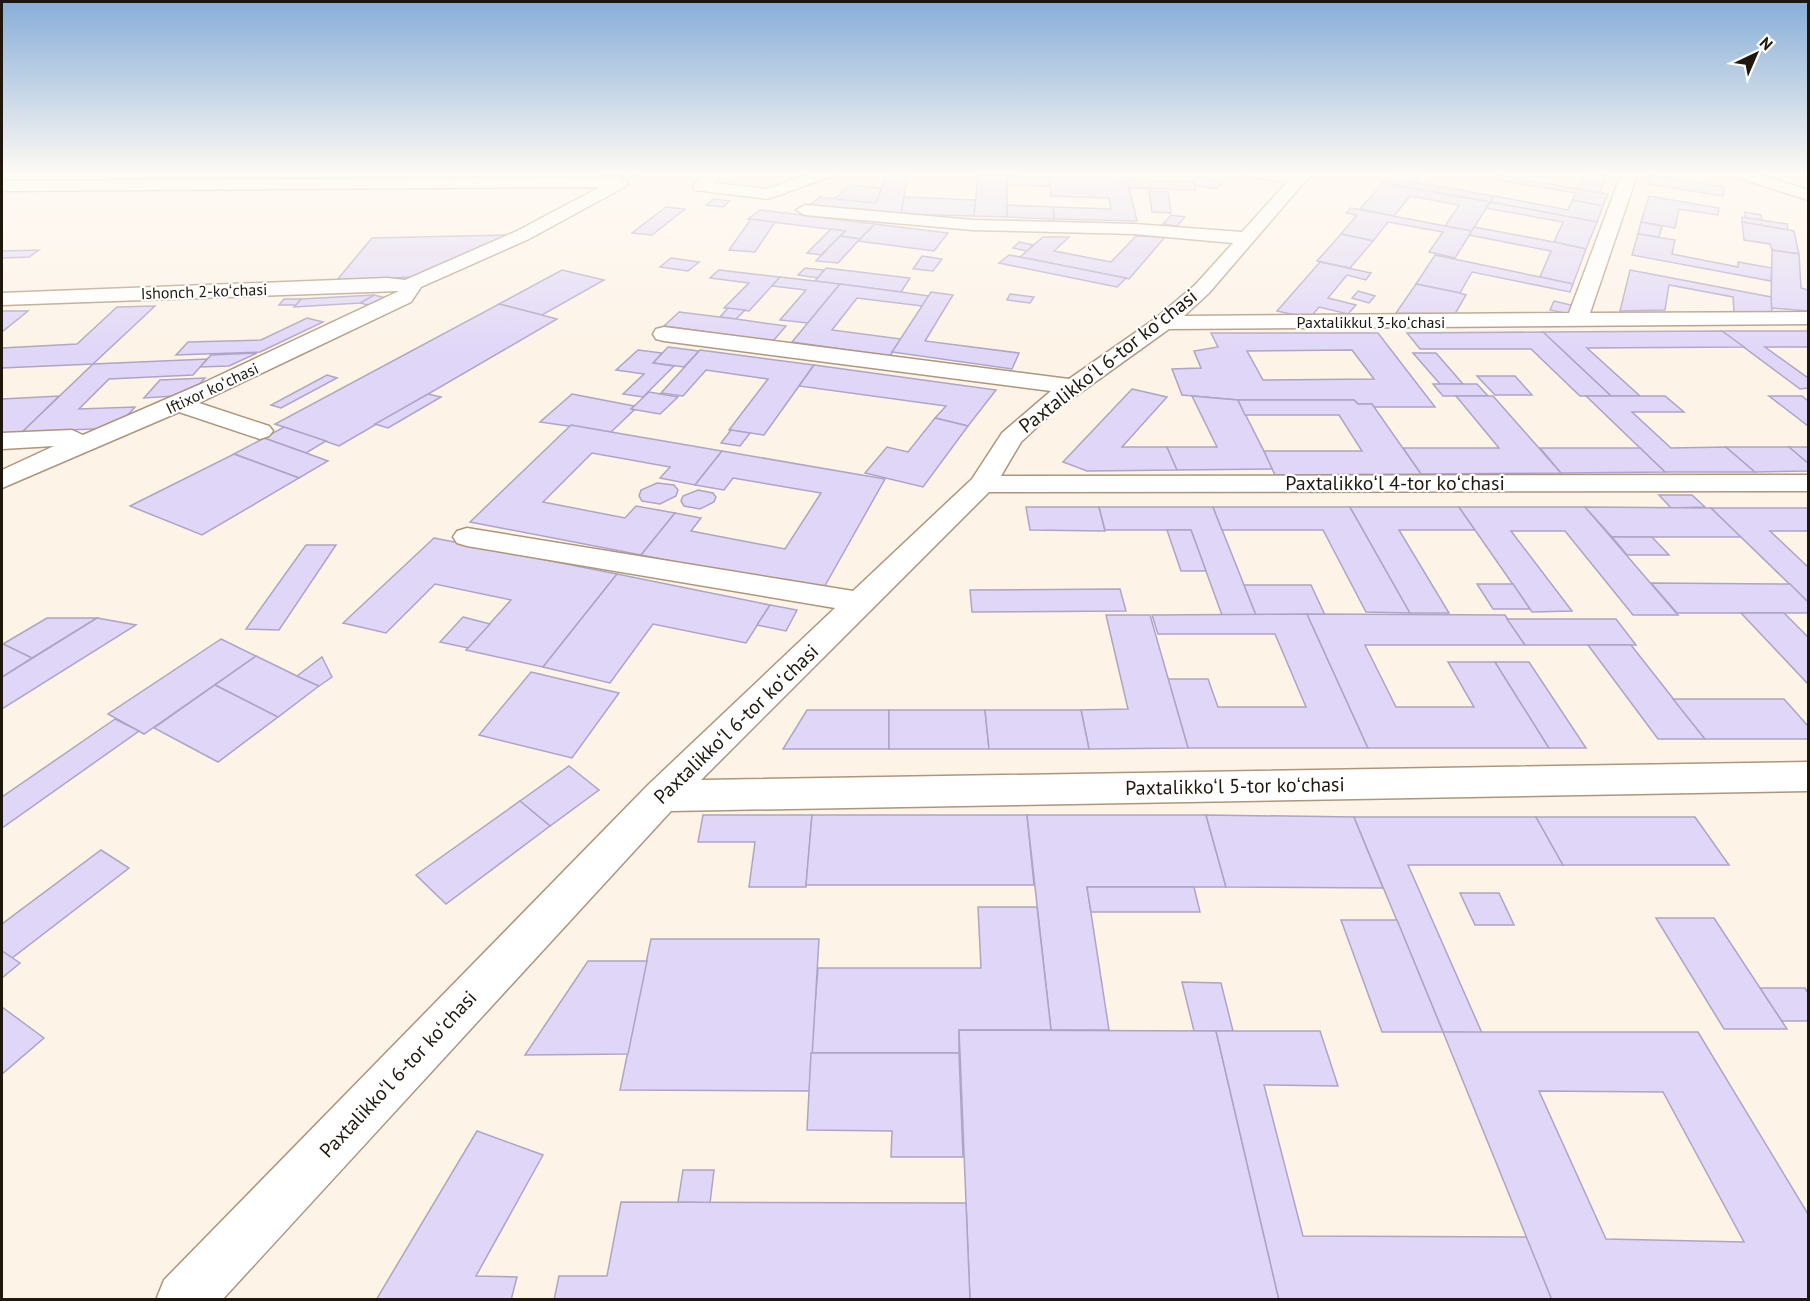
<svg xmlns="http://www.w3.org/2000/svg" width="1810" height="1301" font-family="'PT Sans',sans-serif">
  <rect width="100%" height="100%" fill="#fdf3e7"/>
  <g fill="#e0d6f8" stroke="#aea4c5" stroke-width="1.5" fill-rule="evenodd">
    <polygon points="619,172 646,172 633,178 613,175"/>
    <polygon points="1393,172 1423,172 1414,182 1494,196 1490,202 1383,183"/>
    <polygon points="1585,172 1608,172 1600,193 1577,189"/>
    <polygon points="887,173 908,174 901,214 809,206 820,197 876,203"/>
    <polygon points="978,174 1007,175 1007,217 974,216"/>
    <polygon points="1499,175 1577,189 1608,194 1603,206 1572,200 1576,193 1496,180"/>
    <polygon points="1650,175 1724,187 1723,196 1648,184"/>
    <polygon points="1007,176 1049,177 1050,186 1007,185"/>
    <polygon points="1049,177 1127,179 1137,221 1054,219 1053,207 1111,209 1109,198 1051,196"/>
    <polygon points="1197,177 1223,182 1216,189 1194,185 1191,182"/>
    <polygon points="1127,180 1193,182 1196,190 1129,188"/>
    <polygon points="1383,183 1490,202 1472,231 1445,226 1459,205 1410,196 1394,216 1360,209"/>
    <polygon points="849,185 881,188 876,203 835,199"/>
    <polygon points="1149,191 1168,192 1171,213 1152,212"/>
    <polygon points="1494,196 1568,210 1572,200 1603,206 1597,222 1490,202"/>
    <polygon points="1649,196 1719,208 1718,215 1679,209 1675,228 1641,222"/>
    <polygon points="904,197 975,200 974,216 901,214"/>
    <polygon points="714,199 730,201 723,207 706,205"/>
    <polygon points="1490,202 1597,222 1586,249 1554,242 1563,222 1486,208"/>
    <polygon points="1007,205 1053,207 1054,219 1007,217"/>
    <polygon points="666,207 685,209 652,235 632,233"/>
    <polygon points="1351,208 1445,226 1472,231 1455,258 1429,252 1443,232 1388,222 1373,241 1341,234 1357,215 1346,213"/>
    <polygon points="760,210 875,224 860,239 840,236 845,231 748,219"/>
    <polygon points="1745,212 1761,215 1762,220 1745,218"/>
    <polygon points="1171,215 1185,217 1177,226 1163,224"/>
    <polygon points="1742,217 1787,224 1788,230 1742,222"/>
    <polygon points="751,219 775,222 755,252 729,250"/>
    <polygon points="1641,222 1662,226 1659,237 1638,234"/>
    <polygon points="1742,222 1794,231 1799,254 1772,250 1770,244 1744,240"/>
    <polygon points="875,224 948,233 934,251 858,241"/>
    <polygon points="1474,227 1554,242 1586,249 1573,284 1540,277 1551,251 1469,235"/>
    <polygon points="831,229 845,231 821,255 807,253"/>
    <polygon points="1341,234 1373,241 1350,268 1317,261"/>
    <polygon points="1638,234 1675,240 1672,254 1738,267 1738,262 1772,268 1771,281 1632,255"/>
    <polygon points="509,235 416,277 337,280 372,238"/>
    <polygon points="840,236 860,239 838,263 816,261"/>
    <polygon points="1136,236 1165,237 1129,279 1020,257 1043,237 1069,237 1054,251 1111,262"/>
    <polygon points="1019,242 1033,245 1027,251 1013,248"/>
    <polygon points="39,250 29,257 2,258 2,251"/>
    <polygon points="1772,250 1799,254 1801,288 1808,290 1808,311 1771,308"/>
    <polygon points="1009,255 1020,257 1126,278 1117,287 999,263"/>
    <polygon points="1435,255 1540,277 1573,284 1570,292 1472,272 1460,293 1416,284"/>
    <polygon points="922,256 942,259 933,271 913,269"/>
    <polygon points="671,258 699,262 688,271 660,267"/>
    <polygon points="1320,262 1371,273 1366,280 1347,275 1328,298 1356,305 1348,314 1319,307 1310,318 1277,311"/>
    <polygon points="805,268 824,270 818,278 798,275"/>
    <polygon points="826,268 910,278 901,292 815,281"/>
    <polygon points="562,270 604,280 542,315 499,304"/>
    <polygon points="719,270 780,277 749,311 724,308 749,283 710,278"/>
    <polygon points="1630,270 1771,297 1772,313 1734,312 1733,297 1669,285 1665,310 1620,311"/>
    <polygon points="780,277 815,281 840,284 808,323 780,320 806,290 772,286"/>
    <polygon points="840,284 901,292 929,296 922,306 857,298 832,330 901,339 890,356 792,342"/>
    <polygon points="1416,284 1460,293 1466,295 1455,314 1396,313"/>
    <polygon points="1358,291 1375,296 1369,303 1352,298"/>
    <polygon points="931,292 953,295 925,341 1019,353 1012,369 892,352"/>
    <polygon points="1010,294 1034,297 1030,303 1007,300"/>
    <polygon points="374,295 386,298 372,306 360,303"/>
    <polygon points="374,295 360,303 294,307 301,299"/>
    <polygon points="284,299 301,299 296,305 279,305"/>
    <polygon points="1554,301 1575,306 1570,314 1550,310"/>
    <polygon points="499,304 557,319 339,446 275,424"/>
    <polygon points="155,306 93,364 2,368 2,348 77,344 117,307"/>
    <polygon points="728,308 745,310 736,319 720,317"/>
    <polygon points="2,311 28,311 2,332"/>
    <polygon points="679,312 736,319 786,326 773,341 664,326"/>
    <polygon points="307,318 323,322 260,352 176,355 188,342 261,340"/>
    <polygon points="1722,331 1808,331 1808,347 1765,347 1808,378 1808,388 1800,389"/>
    <polygon points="1722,331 1744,347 1587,348 1640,396 1611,396 1543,332"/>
    <polygon points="1543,332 1611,396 1580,396 1531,349 1420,349 1407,333"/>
    <path d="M1211 333H1378L1435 407H1373L1372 404H1358L1354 400H1238L1182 395 1172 369 1201 368 1194 351 1218 347ZM1352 350 1374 379 1263 380 1247 351Z"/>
    <polygon points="668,347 699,351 684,367 653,363"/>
    <polygon points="638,350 662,353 653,363 674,366 643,397 623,394 644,374 616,370"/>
    <polygon points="700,350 814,365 764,435 729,430 768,379 706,370 683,396 661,393"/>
    <polygon points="257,353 229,366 200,367 211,355"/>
    <polygon points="1413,353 1436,353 1463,384 1440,384"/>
    <polygon points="207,359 193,375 109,379 79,409 135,407 116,428 22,432 93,364"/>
    <polygon points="814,365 996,390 968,426 935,418 946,406 799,386"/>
    <polygon points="327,375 337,378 281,408 271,405"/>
    <polygon points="1477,376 1515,376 1532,395 1495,395"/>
    <polygon points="205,378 190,395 144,398 160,380"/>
    <polygon points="1433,384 1477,384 1488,396 1443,396"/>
    <polygon points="1132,389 1167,397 1122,447 1167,447 1177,470 1087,471 1063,462"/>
    <polygon points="649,392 678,397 660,414 631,409"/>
    <polygon points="428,394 441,397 388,428 375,424"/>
    <polygon points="572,394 634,406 631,409 634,410 611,432 540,422"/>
    <polygon points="59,396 22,432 2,433 2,399"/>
    <polygon points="1192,396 1238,400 1273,469 1177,470 1167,447 1217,447"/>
    <polygon points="1456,396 1493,396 1561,473 1421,474 1403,448 1499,448"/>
    <polygon points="1586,396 1665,396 1684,412 1632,412 1671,448 1726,447 1755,472 1665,472"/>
    <polygon points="1769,396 1802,396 1808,401 1808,426"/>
    <polygon points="1238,400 1354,400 1358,404 1372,404 1421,474 1275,475 1264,451 1362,451 1339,415 1245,415"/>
    <polygon points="935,418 968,426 923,487 865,473 887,447 908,452"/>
    <polygon points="571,425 611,432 722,451 695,485 660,478 670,467 592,453 543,502 625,518 636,506 675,513 641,555 470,522"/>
    <polygon points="284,427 326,441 306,453 264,438"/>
    <polygon points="731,430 750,433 740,446 721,443"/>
    <polygon points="264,438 306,453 328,461 299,478 234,454"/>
    <polygon points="1726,447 1789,447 1808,463 1808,471 1755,472"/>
    <polygon points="1789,447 1808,447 1808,463"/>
    <polygon points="1540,448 1640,448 1665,472 1561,473"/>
    <polygon points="722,451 885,479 822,591 641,555 675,513 701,518 691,531 785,549 821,493 733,478 724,490 695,485"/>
    <polygon points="234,454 299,478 202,535 130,506"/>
    <polygon points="657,483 674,485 678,490 676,496 660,504 642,501 639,496 641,490"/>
    <polygon points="698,490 713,493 716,497 714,502 700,509 684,506 681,501 683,496"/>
    <polygon points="1659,495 1692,495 1705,507 1671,508"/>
    <polygon points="1026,507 1099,507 1105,531 1030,530"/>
    <polygon points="1099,507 1213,507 1256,615 1222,615 1191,530 1105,530"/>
    <polygon points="1213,507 1350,507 1410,613 1366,612 1323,530 1222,530"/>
    <polygon points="1350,507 1459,507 1475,530 1399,530 1449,613 1410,613"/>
    <polygon points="1459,507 1585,507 1678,615 1633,615 1565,531 1511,531 1572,611 1532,612"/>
    <polygon points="1585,507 1711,508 1742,537 1612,537"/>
    <polygon points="1711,508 1808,508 1808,531 1770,531 1808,567 1808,602"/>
    <polygon points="1167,530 1191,530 1206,571 1181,571"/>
    <polygon points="1612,537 1652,537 1669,555 1627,555"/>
    <polygon points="434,538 617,574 543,667 466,650 511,600 435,584 386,633 343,623"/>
    <polygon points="306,545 336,545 279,630 246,629"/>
    <polygon points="617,574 770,605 746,643 653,624 610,683 543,667"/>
    <polygon points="1651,583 1790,584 1808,602 1808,613 1677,613"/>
    <polygon points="1477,584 1513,584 1530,609 1493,609"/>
    <polygon points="1244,585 1311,585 1325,615 1256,615"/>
    <polygon points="1120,589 1126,611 972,612 970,590"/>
    <polygon points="770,605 797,610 786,631 757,625"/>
    <polygon points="1741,613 1784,613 1808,637 1808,684"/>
    <polygon points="1307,614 1368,748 1188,748 1168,679 1208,679 1218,707 1306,707 1275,634 1158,634 1152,615"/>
    <polygon points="1307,614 1505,615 1525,645 1365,645 1396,707 1474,707 1448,662 1495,662 1549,748 1368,748"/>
    <polygon points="1106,615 1150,615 1188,748 1089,749 1081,710 1128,709"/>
    <polygon points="463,617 490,624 468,648 440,642"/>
    <polygon points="47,618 97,618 32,658 3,644"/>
    <polygon points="97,618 136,625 2,709 2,677"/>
    <polygon points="1507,619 1616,619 1636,645 1525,645"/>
    <polygon points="221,639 256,656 144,734 108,714"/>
    <polygon points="2,643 3,644 32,658 2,677"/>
    <polygon points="1588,645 1631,645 1705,739 1658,739"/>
    <polygon points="256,656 297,676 319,686 278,717 215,685"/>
    <polygon points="322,657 332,677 319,686 297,676"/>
    <polygon points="1495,662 1529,662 1586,748 1549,748"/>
    <polygon points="531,672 619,693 572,758 479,735"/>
    <polygon points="215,685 278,717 218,762 154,728"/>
    <polygon points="1673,699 1784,699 1808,726 1808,739 1705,739"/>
    <polygon points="807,710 889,710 889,749 783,749"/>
    <polygon points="889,710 985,710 989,749 889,749"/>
    <polygon points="985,710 1081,710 1089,749 989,749"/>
    <polygon points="115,719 139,731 2,828 2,797"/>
    <polygon points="569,766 599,790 550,826 520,801"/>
    <polygon points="520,801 550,826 446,904 416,875"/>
    <polygon points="703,815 812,815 806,887 749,887 755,842 698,842"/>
    <polygon points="812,815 1027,815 1034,885 806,885"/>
    <polygon points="1027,815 1206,815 1226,887 1087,887 1109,1030 1051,1030"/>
    <polygon points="1206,815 1354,817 1383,888 1226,887"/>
    <polygon points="1354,817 1536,817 1563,865 1408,865 1482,1033 1443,1032"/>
    <polygon points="1536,817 1695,817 1729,865 1563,865"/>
    <polygon points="101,850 129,868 12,958 2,951 2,924"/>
    <polygon points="1087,887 1194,887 1200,912 1091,912"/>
    <polygon points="1460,893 1499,893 1514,925 1475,925"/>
    <polygon points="978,907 1037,907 1051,1030 959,1030 959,1053 811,1053 818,968 981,968"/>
    <polygon points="1656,918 1714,918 1787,1029 1724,1029"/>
    <polygon points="1341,920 1397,920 1443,1032 1382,1032"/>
    <polygon points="651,939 819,939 810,1091 620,1090"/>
    <polygon points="2,951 20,963 2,978"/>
    <polygon points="588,961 647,961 628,1054 525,1055"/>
    <polygon points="1182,982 1221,983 1233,1031 1194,1031"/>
    <polygon points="1760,988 1805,988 1808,993 1808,1021 1782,1021"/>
    <polygon points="2,1007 44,1038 2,1074"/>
    <polygon points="959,1030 1216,1031 1279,1300 970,1300"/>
    <polygon points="1216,1031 1320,1031 1338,1086 1264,1085 1303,1236 1527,1237 1552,1300 1279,1300"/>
    <path d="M1443 1032H1698L1808 1214V1300H1552ZM1539 1091 1663 1092 1744 1242 1606 1239Z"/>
    <polygon points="811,1053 959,1053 963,1157 891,1157 892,1131 807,1130"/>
    <polygon points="477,1131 543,1155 476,1276 517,1277 511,1300 376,1300"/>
    <polygon points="683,1170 714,1170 710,1203 678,1202"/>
    <polygon points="621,1202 966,1203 970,1300 554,1300 559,1276 607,1276"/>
  </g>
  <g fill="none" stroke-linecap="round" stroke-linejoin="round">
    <g stroke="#ad967b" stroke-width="3">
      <g id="minor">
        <polygon points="706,172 723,172 714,183 767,189 814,172 836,172 834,175 768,199 695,190 693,186"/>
        <polygon points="1243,172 1313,172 1209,293 1184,316 1569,313 1622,172 1638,172 1590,313 1808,312 1808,324 1169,329 1052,413 1021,442 1001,476 1808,475 1808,491 989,492 701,780 1808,762 1808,791 671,811 222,1300 156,1300 164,1280 648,785 835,608 467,546 457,543 453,537 457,531 467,528 853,591 972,479 1002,433 1051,391 664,341 656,339 653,334 656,329 664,327 1069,379 1156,318 1195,285 1233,243 1134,234 973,230 805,215 796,210 805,205 973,220 1134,224 1242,232 1287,182 1251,177"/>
        <polygon points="1727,172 1751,172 1808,190 1808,200 1729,175"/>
        <polygon points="618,177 628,183 626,186 529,239 421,287 411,302 199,403 269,426 273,431 269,436 260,439 179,412 2,488 2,470 54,446 2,449 2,433 72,430 83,435 201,384 399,291 2,305 2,293 387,278 405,280 517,231 600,187 2,191 2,181"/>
      </g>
    </g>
    <use href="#minor" fill="#fff" fill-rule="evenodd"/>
  </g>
  <linearGradient id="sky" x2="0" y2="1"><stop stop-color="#87aed8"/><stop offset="0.49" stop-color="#fefaf4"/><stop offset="1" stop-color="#fefaf4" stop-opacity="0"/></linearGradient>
  <rect width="1810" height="354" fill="url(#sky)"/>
  <g text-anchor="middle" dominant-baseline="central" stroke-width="4.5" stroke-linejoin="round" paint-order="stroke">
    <g font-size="16" fill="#1f170c" stroke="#fff">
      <text transform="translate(204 291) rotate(-2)">Ishonch 2-koʻchasi</text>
      <text x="1371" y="322">Paxtalikkul 3-koʻchasi</text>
      <text transform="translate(212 388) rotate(-25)">Iftixor koʻchasi</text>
    </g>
    <g font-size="20" fill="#1f170c" stroke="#fff">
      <text transform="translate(1108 361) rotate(-38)">Paxtalikkoʻl 6-tor koʻchasi</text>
      <text x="1395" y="483">Paxtalikkoʻl 4-tor koʻchasi</text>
      <text transform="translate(736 724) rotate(-44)">Paxtalikkoʻl 6-tor koʻchasi</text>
      <text transform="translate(1235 786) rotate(-1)">Paxtalikkoʻl 5-tor koʻchasi</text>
      <text transform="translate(398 1074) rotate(-47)">Paxtalikkoʻl 6-tor koʻchasi</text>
    </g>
  </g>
  <rect width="1810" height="1301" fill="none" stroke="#1f170c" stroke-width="6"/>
  <g transform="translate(1756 54) rotate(44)" stroke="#ffffff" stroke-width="4.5" paint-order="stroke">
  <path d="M0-4.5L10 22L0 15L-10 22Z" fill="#1f170c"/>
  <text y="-9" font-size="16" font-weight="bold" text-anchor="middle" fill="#1f170c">N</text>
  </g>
</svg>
